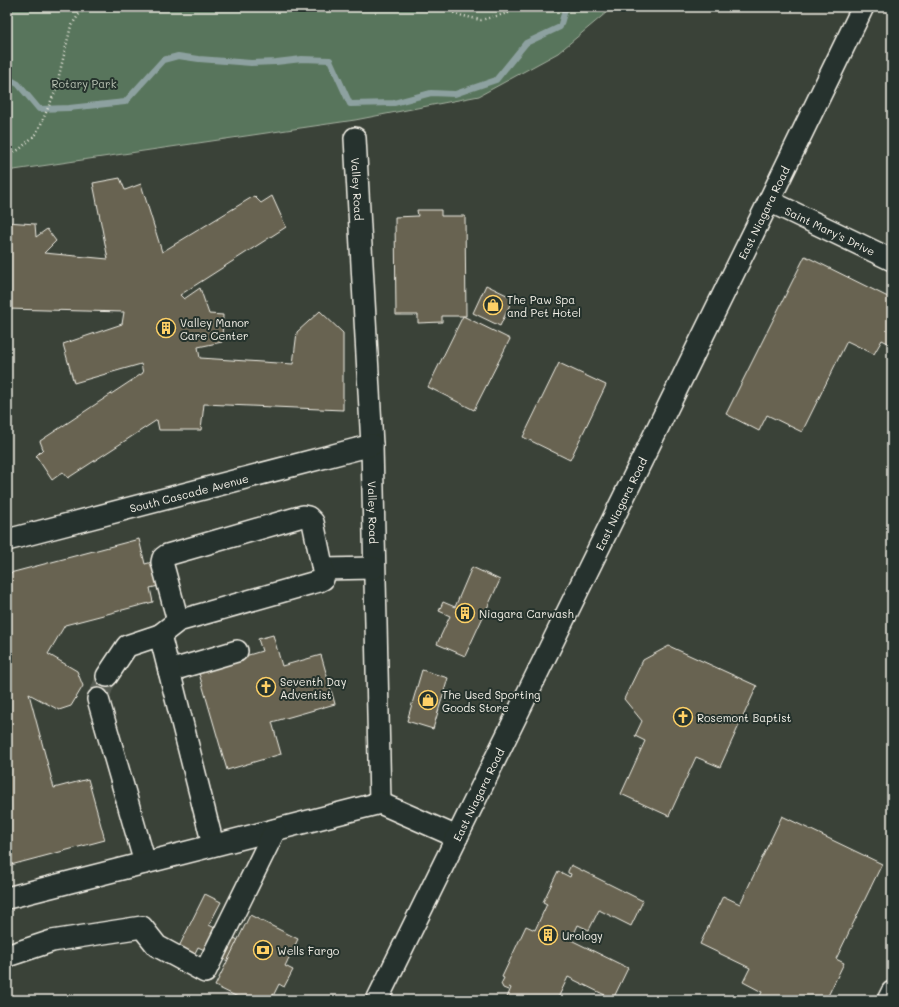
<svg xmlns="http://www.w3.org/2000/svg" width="899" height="1007" font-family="Mali,sans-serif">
  <rect width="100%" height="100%" fill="#3a4238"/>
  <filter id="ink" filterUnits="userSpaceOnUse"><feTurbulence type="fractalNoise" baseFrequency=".025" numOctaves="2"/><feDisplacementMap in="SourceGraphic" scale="8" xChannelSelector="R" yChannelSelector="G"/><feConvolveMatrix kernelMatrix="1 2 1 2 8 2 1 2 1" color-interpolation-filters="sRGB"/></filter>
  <g filter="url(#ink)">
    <polygon fill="#58745b" stroke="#a6b2a2" points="7,7 613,7 558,53 479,96 355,120 7,171"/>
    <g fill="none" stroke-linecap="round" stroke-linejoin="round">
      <polyline stroke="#8da1a0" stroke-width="6" points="7,78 18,84 39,109 69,108 125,102 163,60 178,56 199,59 251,63 276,62 302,59 330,60 350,104 394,103 431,93 455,94 496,80 526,43 560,27 566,7"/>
    </g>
    <g fill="#676451" stroke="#f4f1e8">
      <polygon points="120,178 125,190 141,184 162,252 254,196 261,203 272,196 286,227 180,295 184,299 200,288 209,314 223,315 222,342 198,347 200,358 293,364 297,332 320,311 343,333 343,410 204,404 201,430 159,430 157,420 68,478 63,472 52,480 36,456 43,449 40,441 143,373 141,364 74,383 63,344 122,324 124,312 7,309 7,222 35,224 36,237 47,229 56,241 44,253 108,259 93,183"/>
      <polygon points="417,210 441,210 441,216 465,216 466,316 442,316 442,322 418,323 418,315 396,315 395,217 418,216"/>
      <polygon points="805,256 892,299 892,345 882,340 874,354 847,341 802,432 767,415 759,431 726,414"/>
      <polygon points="486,285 513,298 500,326 473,313"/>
      <polygon points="463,316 510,339 474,410 428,387"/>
      <polygon points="559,363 606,385 570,460 523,437"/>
      <polygon points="7,490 10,510 7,511"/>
      <polygon points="139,539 145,564 156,561 163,585 150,588 153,602 65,625 48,654 77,671 83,686 71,706 59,710 29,694 54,788 88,779 105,840 7,866 7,578 10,573"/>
      <polygon points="472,567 500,580 465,656 437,644 450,616 439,611 443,602 455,607"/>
      <polygon points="273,635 282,666 321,655 335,704 272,722 281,754 227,770 198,670 262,651 258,639"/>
      <polygon points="669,646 757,686 720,767 696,757 669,816 621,794 645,741 635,736 642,721 624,699 643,660"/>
      <polygon points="422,670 448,678 433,729 407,721"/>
      <polygon points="782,816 882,864 836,959 844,963 826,1000 804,1000 796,996 794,1000 758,1000 762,992 743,982 750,968 700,944 723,896 740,904"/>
      <polygon points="571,865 643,901 631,926 599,910 589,930 578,925 571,940 628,968 613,999 568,977 557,1000 506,1000 511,988 509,987 508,990 503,988 501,984 504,978 502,977 526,926 535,930 547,904 543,902 558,871 570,877 571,874 568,873 568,871"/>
      <polygon points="205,894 221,902 209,925 238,940 228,961 198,947 186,971 171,963"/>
      <polygon points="250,915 298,939 285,966 293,970 284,987 279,984 271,1000 244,1000 215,986"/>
    </g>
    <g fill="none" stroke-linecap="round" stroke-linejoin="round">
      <polyline stroke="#565c52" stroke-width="21" stroke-dasharray="21 10" stroke-linecap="butt" points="98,699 107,676"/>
      <g stroke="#f4f1e8" stroke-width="24">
        <g id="minor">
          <path id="s1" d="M355 138 372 445 380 803"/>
          <path id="s2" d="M769 201 892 260"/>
          <path id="s3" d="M7 540 372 445"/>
          <polyline points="323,569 374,568"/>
          <polyline points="160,635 178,621 319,581 323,579 324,575 313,522 308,517 303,516 167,555 163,558 162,562 178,621"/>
          <polyline points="169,671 237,651"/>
          <polyline points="107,676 127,646 160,635 213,845"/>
          <polyline points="98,699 145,863"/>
          <polyline points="380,803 457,837"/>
          <polyline points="7,898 380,803"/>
          <polyline points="7,956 52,941 142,927 157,946 205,972 275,830"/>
          <path id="s4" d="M377 1000 769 201 863 7"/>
          <polyline points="888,1000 892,992"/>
        </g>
      </g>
      <g stroke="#f4f1e8" stroke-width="2.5" stroke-dasharray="1 3" stroke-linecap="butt">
        <polyline points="448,7 455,14 481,20 508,13 513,7"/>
        <polyline points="7,156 20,149 36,134 41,124 55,92 71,26 80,13 88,7"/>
      </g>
      <use href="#minor" stroke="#26332d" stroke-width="21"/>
    </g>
  </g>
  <defs>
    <g id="shop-ring" transform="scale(1)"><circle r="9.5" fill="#26332d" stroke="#ffd166" stroke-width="1.5"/><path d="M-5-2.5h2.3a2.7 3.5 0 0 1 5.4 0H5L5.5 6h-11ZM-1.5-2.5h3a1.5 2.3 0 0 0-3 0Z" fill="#ffd166"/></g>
    <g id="building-ring" transform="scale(1)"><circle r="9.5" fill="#26332d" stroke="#ffd166" stroke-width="1.5"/><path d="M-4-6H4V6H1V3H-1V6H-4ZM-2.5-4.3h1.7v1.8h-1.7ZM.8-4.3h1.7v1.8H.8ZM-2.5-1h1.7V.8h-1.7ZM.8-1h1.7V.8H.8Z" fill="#ffd166"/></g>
    <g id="church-ring" transform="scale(1)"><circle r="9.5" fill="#26332d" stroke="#ffd166" stroke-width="1.5"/><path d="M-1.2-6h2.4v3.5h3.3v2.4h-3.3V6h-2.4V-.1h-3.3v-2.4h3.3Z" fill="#ffd166"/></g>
    <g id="bank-ring" transform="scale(1)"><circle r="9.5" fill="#26332d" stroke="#ffd166" stroke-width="1.5"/><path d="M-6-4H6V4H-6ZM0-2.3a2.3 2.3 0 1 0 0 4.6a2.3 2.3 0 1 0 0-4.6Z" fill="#ffd166"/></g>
  </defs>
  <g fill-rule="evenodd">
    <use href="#shop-ring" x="493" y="305"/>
    <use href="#building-ring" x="166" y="328"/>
    <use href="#building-ring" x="465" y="613"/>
    <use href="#church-ring" x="266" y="687"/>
    <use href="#shop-ring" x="428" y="700"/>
    <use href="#church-ring" x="683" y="717"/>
    <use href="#building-ring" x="548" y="935"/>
    <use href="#bank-ring" x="263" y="950"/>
  </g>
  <g text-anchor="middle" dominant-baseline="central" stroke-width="4" stroke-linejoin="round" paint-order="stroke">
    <g font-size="11" fill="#b6bfb0" stroke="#26332d">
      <text x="84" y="83">Rotary Park</text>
    </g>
    <g font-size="11" fill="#f4f1e8" stroke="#26332d">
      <text stroke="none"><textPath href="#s1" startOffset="51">Valley Road</textPath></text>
      <text stroke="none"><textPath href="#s4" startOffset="877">East Niagara Road</textPath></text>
      <text stroke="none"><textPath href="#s2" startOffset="68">Saint Mary's Drive</textPath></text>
      <text stroke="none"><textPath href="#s3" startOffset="188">South Cascade Avenue</textPath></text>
      <text stroke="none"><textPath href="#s4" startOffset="553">East Niagara Road</textPath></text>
      <text stroke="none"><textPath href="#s1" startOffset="375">Valley Road</textPath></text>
      <text stroke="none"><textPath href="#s4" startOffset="229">East Niagara Road</textPath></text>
    </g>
    <g font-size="11" fill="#f4f1e8" stroke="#26332d" text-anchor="start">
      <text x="507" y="299">The Paw Spa<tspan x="507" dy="13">and Pet Hotel</tspan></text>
      <text x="180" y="322">Valley Manor<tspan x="180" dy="13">Care Center</tspan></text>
      <text x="479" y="613">Niagara Carwash</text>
      <text x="280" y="681">Seventh Day<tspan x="280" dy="13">Adventist</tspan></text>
      <text x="442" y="694">The Used Sporting<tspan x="442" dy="13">Goods Store</tspan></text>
      <text x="697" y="717">Rosemont Baptist</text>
      <text x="562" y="935">Urology</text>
      <text x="277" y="950">Wells Fargo</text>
    </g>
  </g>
  <rect width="899" height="1007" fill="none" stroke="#26332d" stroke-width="24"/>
  <rect x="12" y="12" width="875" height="983" fill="none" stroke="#f4f1e8" stroke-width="1.5" filter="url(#ink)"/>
</svg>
